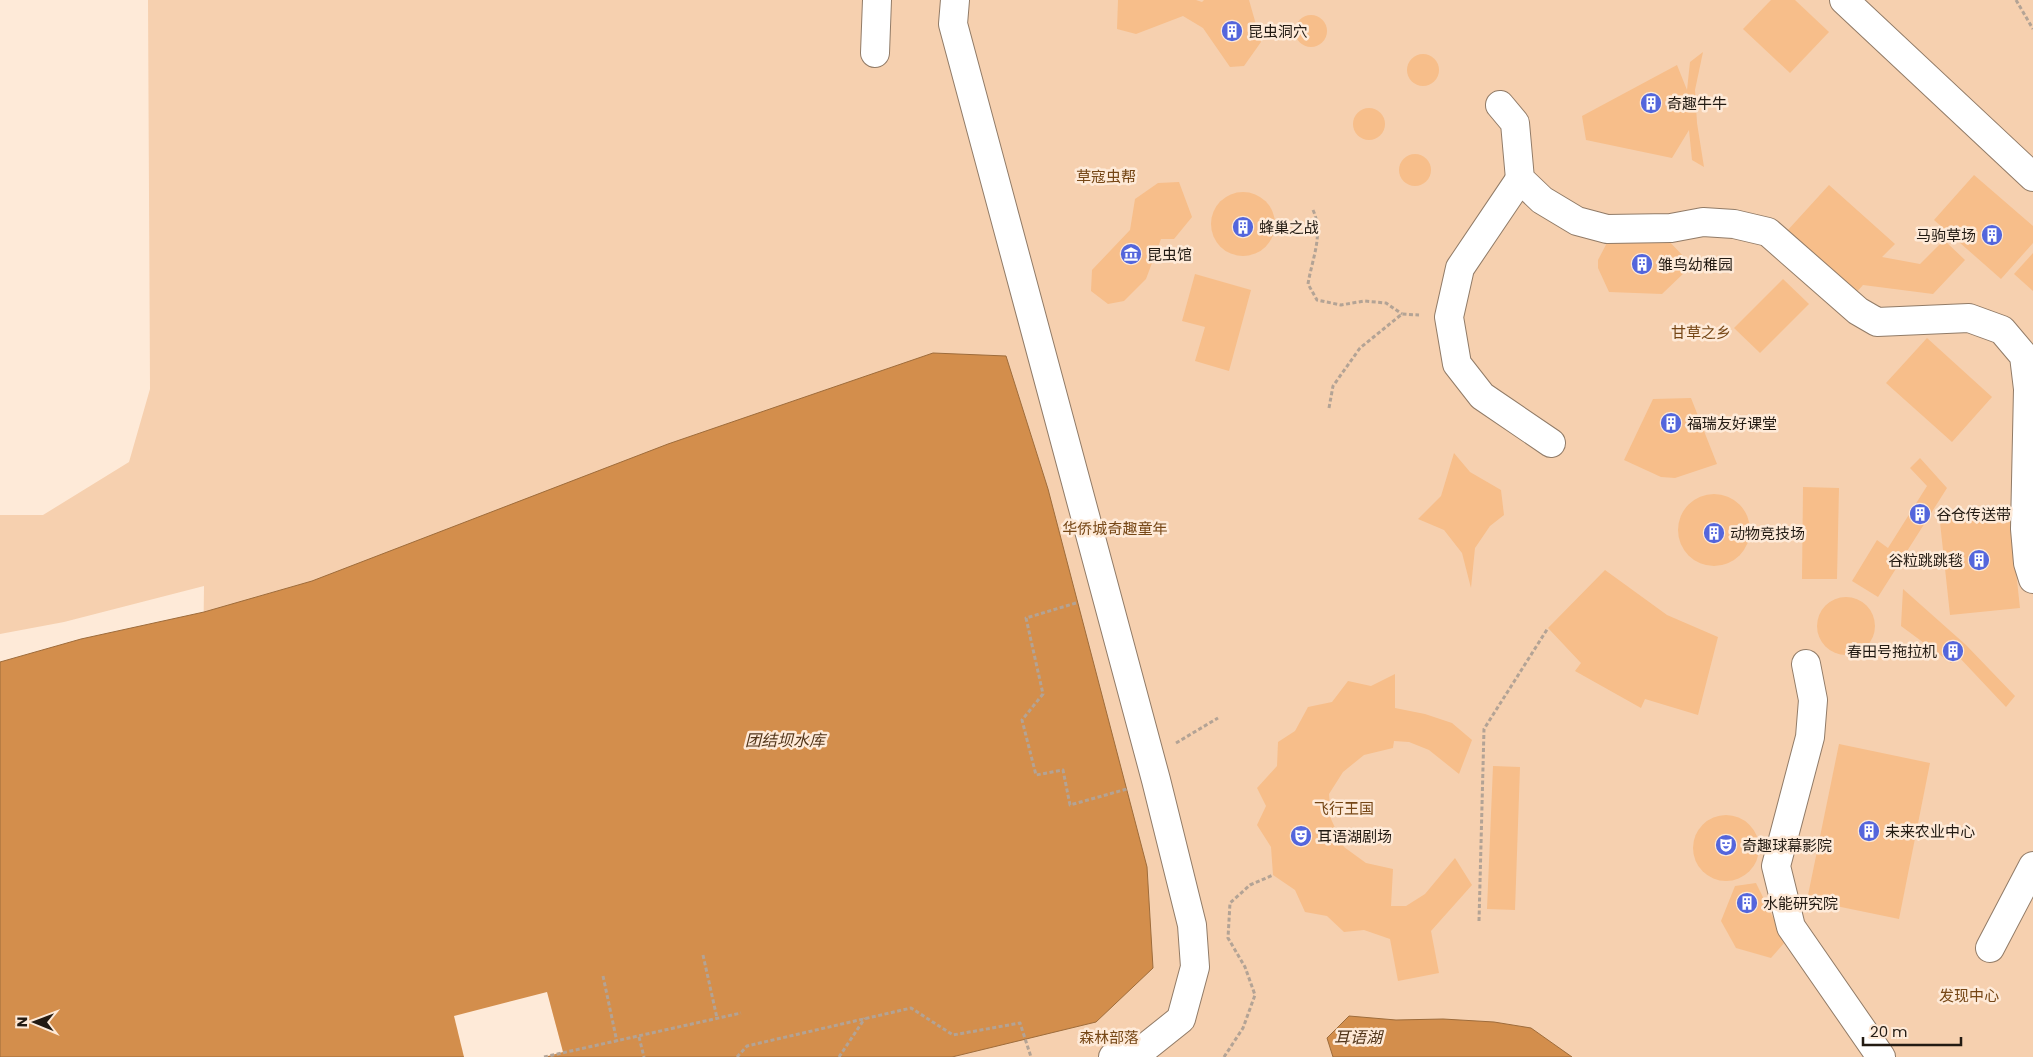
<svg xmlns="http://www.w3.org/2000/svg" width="2033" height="1057" font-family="Poppins,'Noto Sans SC',sans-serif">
  <rect width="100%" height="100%" fill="#feead8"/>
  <polygon fill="#f6d0af" points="148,0 2033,0 2033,1057 198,1057 204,586 64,622 0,634 0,515 43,515 129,462 150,389"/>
  <g fill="#d38e4c" stroke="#9e6c3b">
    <polygon points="933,353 1006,356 1048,489 1147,867 1153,968 1096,1022 952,1057 0,1057 0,662 81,639 204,612 312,581 668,444"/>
    <polygon points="1349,1016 1396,1020 1443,1019 1494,1022 1531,1028 1572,1057 1333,1057 1327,1038"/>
  </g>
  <polygon fill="#feead8" points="547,992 563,1052 544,1057 464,1057 454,1016"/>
  <g fill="#f7be8a">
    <polygon points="1118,0 1196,0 1202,2 1204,0 1249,0 1261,42 1244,66 1230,67 1203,28 1183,16 1136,34 1117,29"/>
    <polygon points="1771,0 1795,0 1829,32 1790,73 1743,29"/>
    <circle cx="1311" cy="31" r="16"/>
    <polygon points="1703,52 1695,90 1697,123 1704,167 1692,160 1689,130 1672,158 1586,140 1582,116 1677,65 1687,90 1690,62"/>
    <circle cx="1423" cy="70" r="16"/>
    <circle cx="1369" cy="124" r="16"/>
    <circle cx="1415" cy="170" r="16"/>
    <polygon points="1974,175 2033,226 2033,243 2001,279 1934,220"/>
    <polygon points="1179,182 1192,217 1174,239 1161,239 1146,279 1124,301 1108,304 1091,291 1092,270 1130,230 1135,199 1158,183"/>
    <polygon points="1829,185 1895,244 1882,257 1920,264 1944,240 1965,260 1933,294 1863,285 1855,294 1787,231"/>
    <circle cx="1243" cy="224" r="32"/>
    <polygon points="1664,236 1686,259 1686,271 1662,294 1609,292 1598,268 1598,260 1610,237"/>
    <polygon points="2033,253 2033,291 2014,274"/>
    <polygon points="1195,274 1251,290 1229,371 1195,361 1205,327 1182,321"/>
    <polygon points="1783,279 1809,304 1760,353 1734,328"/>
    <polygon points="1927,338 1992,397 1952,442 1886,383"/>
    <polygon points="1691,398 1717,464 1675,478 1661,477 1624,460 1653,399"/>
    <polygon points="1454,453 1470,472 1501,490 1504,515 1490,526 1475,548 1471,588 1462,553 1444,530 1418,519 1441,496"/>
    <polygon points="1920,458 1947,488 1878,597 1852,581 1877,540 1888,548 1927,486 1910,468"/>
    <polygon points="1803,487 1839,488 1837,579 1802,579"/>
    <circle cx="1714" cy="530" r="36"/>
    <polygon points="2009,506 2020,608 1950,615 1939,513"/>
    <polygon points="1605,570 1667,615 1718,637 1698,715 1645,699 1641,708 1575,671 1581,663 1548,628"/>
    <polygon points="1903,589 1966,645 2015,696 2006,707 1958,656 1951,663 1901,626"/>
    <circle cx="1846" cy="626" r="29"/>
    <polygon points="1395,674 1395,708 1425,714 1452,723 1472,740 1459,774 1429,750 1409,742 1394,741 1393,748 1364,755 1343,772 1329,794 1331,819 1344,847 1366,863 1393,869 1391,906 1406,906 1425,894 1455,858 1472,885 1431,931 1439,973 1398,981 1390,939 1364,930 1344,932 1327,916 1305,912 1295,890 1273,875 1271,847 1257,825 1266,806 1257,788 1277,766 1278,742 1295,731 1308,707 1332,702 1348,681 1371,686"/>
    <polygon points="1839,744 1930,763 1899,919 1807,900"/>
    <polygon points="1493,766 1520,767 1515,910 1487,909"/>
    <circle cx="1726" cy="848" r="33"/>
    <polygon points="1756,883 1785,942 1771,958 1736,948 1721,921 1735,886"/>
  </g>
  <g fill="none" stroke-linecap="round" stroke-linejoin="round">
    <g stroke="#917b67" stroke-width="30">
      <g id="minor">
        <polyline points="955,0 953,24 1156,780 1192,925 1195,967 1181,1019 1141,1051 1113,1057"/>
        <polyline points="1844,0 2033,177"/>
        <polyline points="875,53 877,0"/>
        <polyline points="1500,105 1515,123 1520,179 1542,200 1577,221 1607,229 1671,228 1703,222 1734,224 1768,232 1858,311 1877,322 1969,318 2002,330 2024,356 2028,389 2025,529 2028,563 2033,579"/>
        <polyline points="1520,179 1460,268 1449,317 1457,364 1482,396 1551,443"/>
        <polyline points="1806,664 1813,700 1810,737 1776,866 1791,927 1881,1057"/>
        <polyline points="1990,948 2033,866"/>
      </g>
    </g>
    <g stroke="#b3a395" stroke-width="3" stroke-dasharray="4 2.5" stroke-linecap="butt">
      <polyline points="2016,0 2033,29"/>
      <path d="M1313 210C1324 234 1312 259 1308 284L1317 300 1341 305 1364 301 1386 303 1402 314"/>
      <polyline points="1329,408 1333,386 1360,348 1402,314 1419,315"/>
      <polyline points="1076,603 1026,618 1043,694 1022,720 1036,775 1063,770 1070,805 1127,789"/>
      <polyline points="1176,743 1218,718"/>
      <polyline points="1479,921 1484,729 1548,628"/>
      <polyline points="703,955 717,1018"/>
      <polyline points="603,976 617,1042"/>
      <polyline points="639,1037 644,1057"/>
      <polyline points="544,1057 741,1013"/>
      <polyline points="737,1057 747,1046 911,1008 953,1035 1020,1023 1031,1057"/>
      <polyline points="839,1057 865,1018"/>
      <polyline points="1224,1057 1243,1028 1255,995 1245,967 1228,938 1230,903 1250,885 1273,875"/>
    </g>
    <use href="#minor" stroke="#fff" stroke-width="28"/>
  </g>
  <defs>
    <g id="building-disc" transform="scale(1.125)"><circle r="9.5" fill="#5466dc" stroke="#feead8"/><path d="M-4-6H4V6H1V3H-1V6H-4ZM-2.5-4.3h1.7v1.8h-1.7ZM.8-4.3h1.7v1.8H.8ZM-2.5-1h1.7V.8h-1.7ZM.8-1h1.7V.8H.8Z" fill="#fff"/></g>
    <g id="museum-disc" transform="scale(1.125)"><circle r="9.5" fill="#5466dc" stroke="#feead8"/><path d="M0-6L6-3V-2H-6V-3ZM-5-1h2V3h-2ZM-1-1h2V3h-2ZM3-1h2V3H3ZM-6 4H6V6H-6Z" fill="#fff"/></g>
    <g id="theatre-disc" transform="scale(1.125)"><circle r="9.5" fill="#5466dc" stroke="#feead8"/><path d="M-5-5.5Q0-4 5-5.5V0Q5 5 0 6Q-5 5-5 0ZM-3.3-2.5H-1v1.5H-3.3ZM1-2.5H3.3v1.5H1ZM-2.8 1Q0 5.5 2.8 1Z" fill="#fff"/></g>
  </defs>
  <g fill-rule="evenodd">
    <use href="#building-disc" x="1232" y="31"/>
    <use href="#building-disc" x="1651" y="103"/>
    <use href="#building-disc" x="1243" y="227"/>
    <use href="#building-disc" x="1992" y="235"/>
    <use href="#museum-disc" x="1131" y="254"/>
    <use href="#building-disc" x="1642" y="264"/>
    <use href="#building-disc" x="1671" y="423"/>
    <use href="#building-disc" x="1920" y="514"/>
    <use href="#building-disc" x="1714" y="533"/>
    <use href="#building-disc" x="1979" y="560"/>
    <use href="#building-disc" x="1953" y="651"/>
    <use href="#building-disc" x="1869" y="831"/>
    <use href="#theatre-disc" x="1301" y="836"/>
    <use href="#theatre-disc" x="1726" y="845"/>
    <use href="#building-disc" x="1747" y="903"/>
  </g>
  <g text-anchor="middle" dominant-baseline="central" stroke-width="5" stroke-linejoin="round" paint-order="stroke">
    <g font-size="15" fill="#231b13" stroke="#feead8" text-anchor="start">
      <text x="1248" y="31">昆虫洞穴</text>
      <text x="1667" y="103">奇趣牛牛</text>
      <text x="1259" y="227">蜂巢之战</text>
      <text x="1976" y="235" text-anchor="end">马驹草场</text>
      <text x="1147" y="254">昆虫馆</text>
      <text x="1658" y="264">雏鸟幼稚园</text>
      <text x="1687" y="423">福瑞友好课堂</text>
      <text x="1936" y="514">谷仓传送带</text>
      <text x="1730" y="533">动物竞技场</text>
      <text x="1963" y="560" text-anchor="end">谷粒跳跳毯</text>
      <text x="1937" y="651" text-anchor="end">春田号拖拉机</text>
      <text x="1885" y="831">未来农业中心</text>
      <text x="1317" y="836">耳语湖剧场</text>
      <text x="1742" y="845">奇趣球幕影院</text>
      <text x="1763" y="903">水能研究院</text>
    </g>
    <g font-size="15" fill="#764716" stroke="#feead8">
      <text x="1106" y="176">草寇虫帮</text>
      <text x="1701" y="332">甘草之乡</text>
      <text x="1115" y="528">华侨城奇趣童年</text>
      <text x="1344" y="808">飞行王国</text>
      <text x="1969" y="995">发现中心</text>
      <text x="1109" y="1037">森林部落</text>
    </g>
    <g font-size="16" font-style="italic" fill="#523519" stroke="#feead8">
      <text x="785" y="740">团结坝水库</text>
      <text x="1358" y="1037">耳语湖</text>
    </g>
  </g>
  <g transform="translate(35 1022) rotate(271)" stroke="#feead8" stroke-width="4" paint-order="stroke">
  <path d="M0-4L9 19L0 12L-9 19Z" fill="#231b13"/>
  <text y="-8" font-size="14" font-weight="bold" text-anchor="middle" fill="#231b13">N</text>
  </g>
  <path d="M1863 1037v8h98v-8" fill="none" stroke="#231b13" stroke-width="2.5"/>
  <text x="1870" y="1037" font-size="15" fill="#231b13" stroke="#feead8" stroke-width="4" paint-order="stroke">20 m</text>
</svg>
